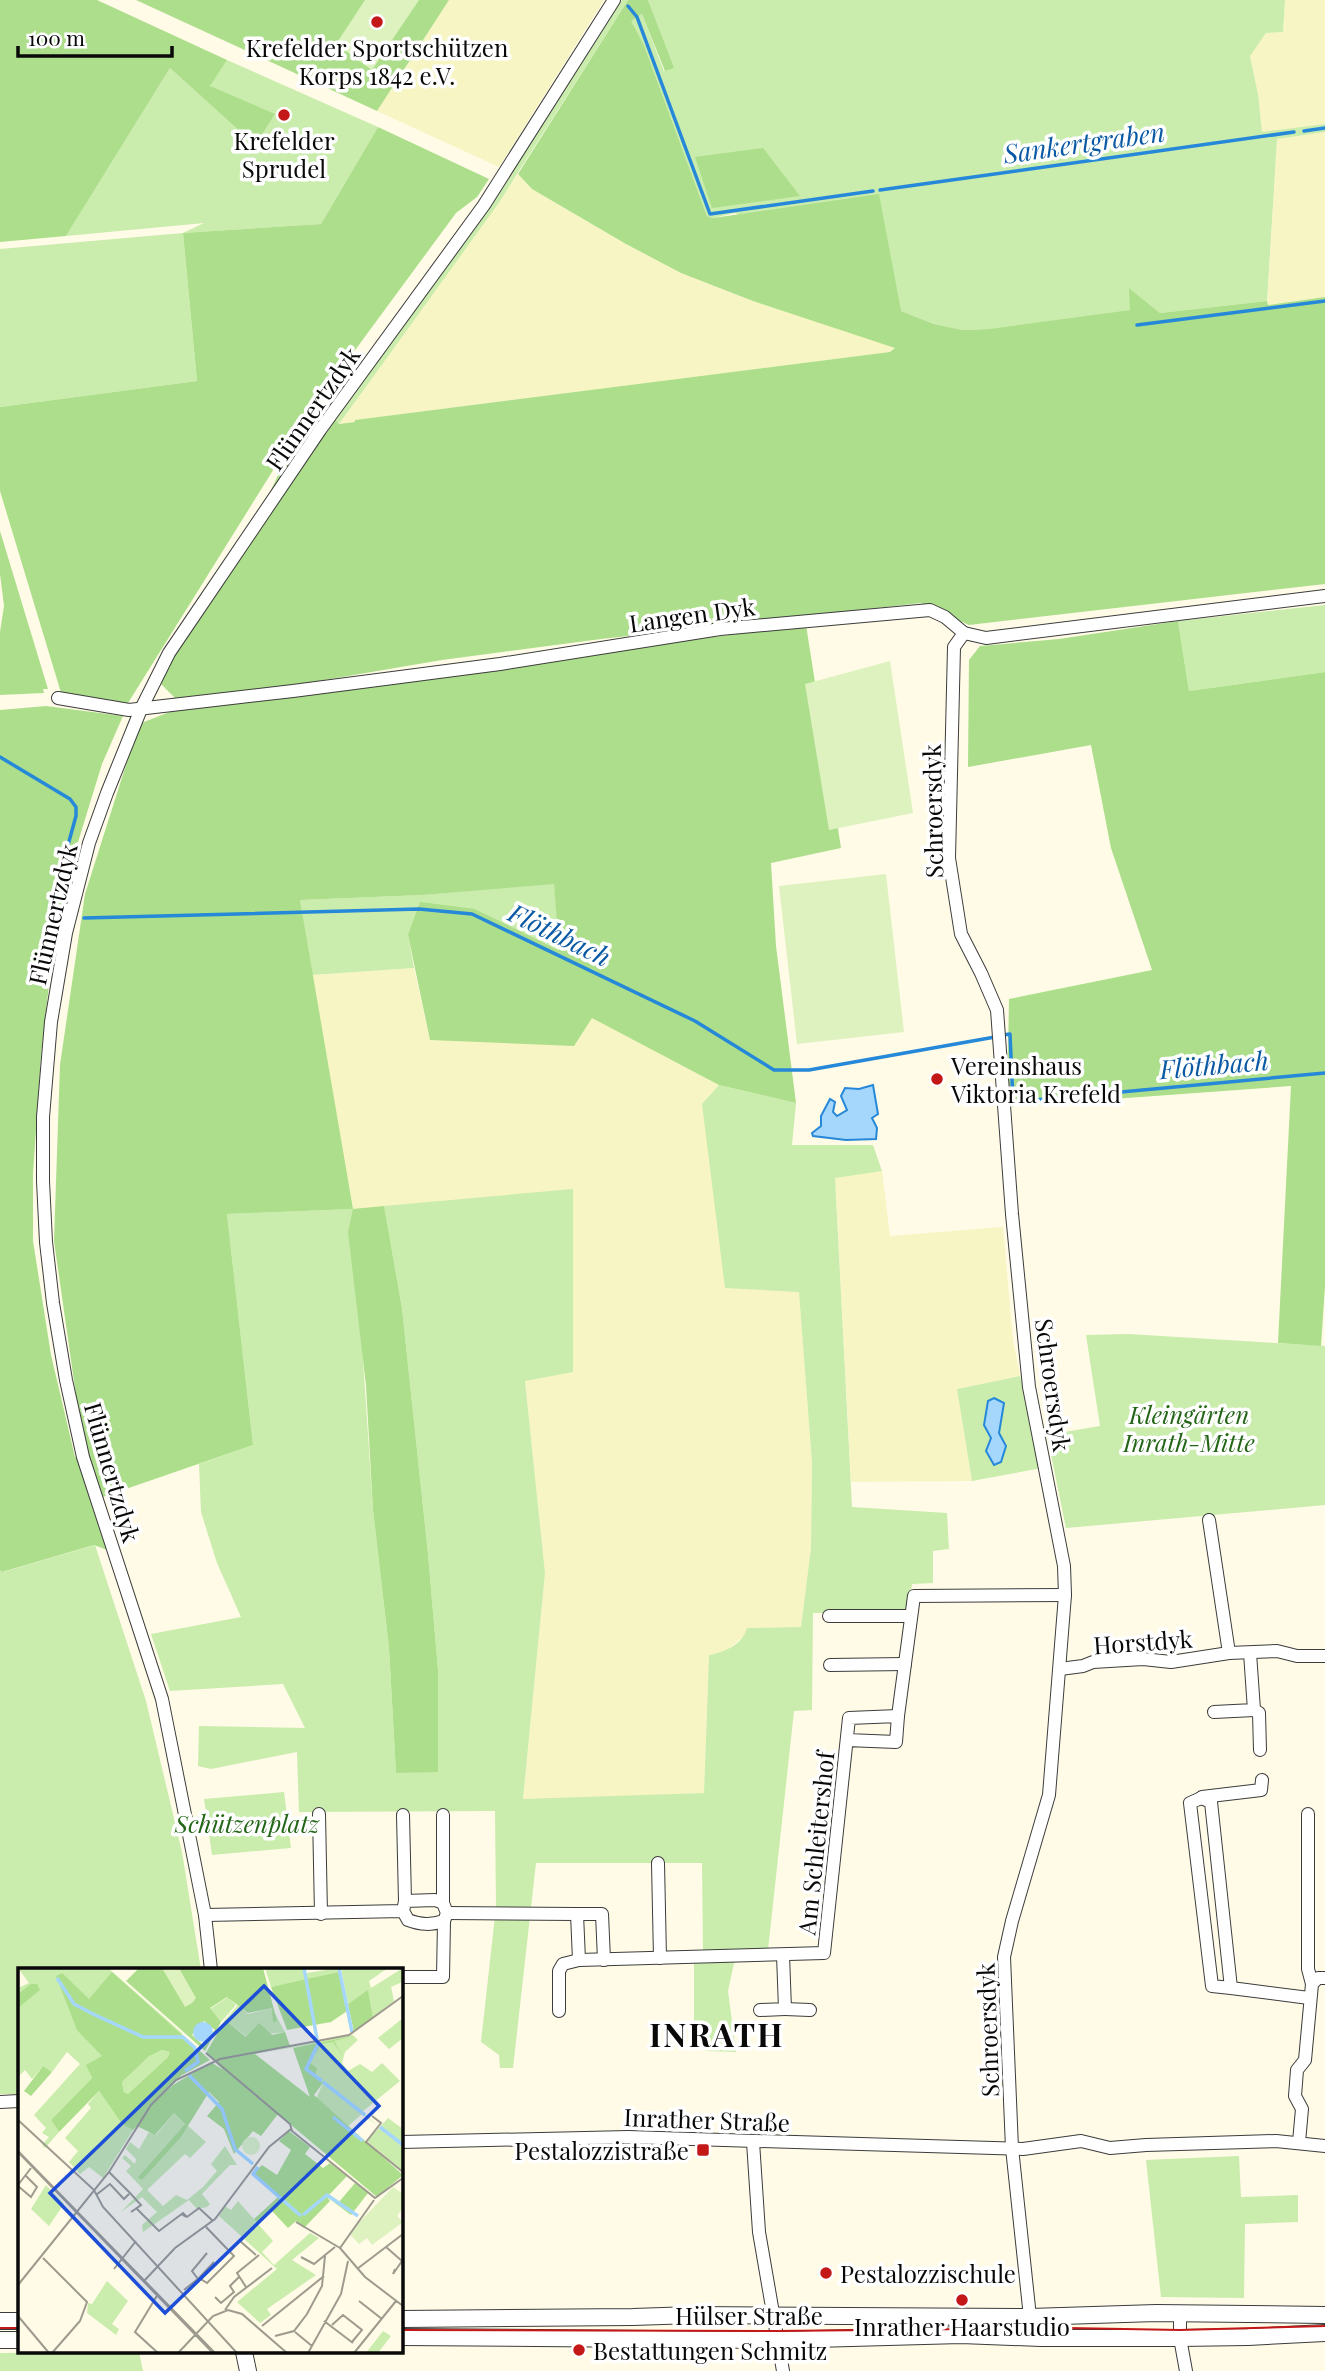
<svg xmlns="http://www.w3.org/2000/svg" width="1325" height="2371" font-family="'Playfair Display',serif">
  <rect width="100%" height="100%" fill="#fffbe6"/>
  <g fill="#f7f5c4">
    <polygon points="449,0 604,0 499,167 377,111"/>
    <polygon points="1285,0 1325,0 1325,124 1262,133 1258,94 1250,55 1266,33 1283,32"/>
    <polygon points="1325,132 1325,297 1267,305 1277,139"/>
    <polygon points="518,174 532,189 626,244 681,273 753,301 896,347 890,352 356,420 355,422 339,424"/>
    <polygon points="414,968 430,1040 592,1017 719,1085 702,1104 799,1291 812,1463 811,1548 801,1627 747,1628 745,1635 725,1652 709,1655 704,1793 523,1800 545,1573 525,1381 353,1209 311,975"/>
    <polygon points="882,1171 890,1236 1003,1227 1013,1340 1020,1376 957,1389 972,1481 851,1482 835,1177"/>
  </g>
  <g fill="#caecad">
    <polygon points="622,0 628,0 498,204 339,424 335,419 494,201"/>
    <polygon points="648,0 1285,0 1283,32 1266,33 1250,56 1258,94 1262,132 1325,124 1325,132 1277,139 1267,301 1160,313 1130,289 1131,310 989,329 963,330 934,324 901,311 735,213 713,218 707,216 644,45 630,21 642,14 664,71 673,68"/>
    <polygon points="227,60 378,127 321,224 183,233 197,381 0,407 0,249 183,233 204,223 66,236 170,68 255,145 210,85"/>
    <polygon points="1325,605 1325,672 1189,691 1178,621"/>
    <polygon points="554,883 560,950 475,909 408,935 414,968 311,975 300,900 423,895"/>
    <path d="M719 1085 796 1103 792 1145H873L882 1171 835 1178 852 1507 947 1513 949 1549 933 1551V1583L912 1584 908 1612 813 1613 812 1710 794 1711 768 1950 734 1963 728 1991 736 2052 706 2051V2026L694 2025V1964L703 1950 702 1863H536L513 2068H500L499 2055 481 2042 496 1907 495 1811 299 1812 297 1752 211 1769 198 1766 199 1726 305 1728 283 1684 170 1691 151 1634 241 1617 217 1563 201 1512 199 1464 253 1445 227 1214 353 1209 373 1510 389 1648 396 1773 438 1771V1670L428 1554 402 1308 384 1206 573 1189V1372L525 1381 545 1573 523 1799 704 1793 709 1655C725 1652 742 1645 747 1628L801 1627 811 1548 812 1463 799 1292 725 1288 702 1104Z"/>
    <polygon points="1128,1334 1325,1346 1325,1505 1066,1528 1047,1435 1100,1426 1086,1335"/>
    <polygon points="1020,1376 1042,1468 972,1481 957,1389"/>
    <polygon points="95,1545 146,1701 182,1852 201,1970 19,1970 19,2094 0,2094 0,1570 3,1572"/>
    <polygon points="284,1792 291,1848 212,1855 204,1799"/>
    <polygon points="1239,2156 1241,2197 1298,2195 1298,2222 1245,2224 1244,2298 1161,2297 1146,2160"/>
    <polygon points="139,2352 143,2371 0,2371 0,2353"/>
  </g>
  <g fill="#acde8b">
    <polygon points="0,0 97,0 227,60 210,86 275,114 255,145 170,68 66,236 0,242"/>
    <polygon points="136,0 449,0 377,111"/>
    <polygon points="628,0 648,0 674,68 665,71 642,14 631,21 644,45 707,216 713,218 879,194 901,311 934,324 963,330 989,329 1130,310 1129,288 1160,313 1267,301 1268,305 1325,297 1325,584 969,625 921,603 601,639 442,660 301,684 175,698 158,681 237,561 305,419 128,703 62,696 0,491 0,407 197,381 183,233 321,224 378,127 489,179 477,197 456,213 311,410 335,419 339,424 355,422 355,420 890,352 895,348 753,301 681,273 626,244 532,189 518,174"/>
    <polygon points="763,148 800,196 712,208 695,157"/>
    <polygon points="0,531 48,689 43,689 44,693 0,695 0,632 4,606 0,574"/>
    <polygon points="1178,621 1189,691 1325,672 1325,1286 1321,1346 1278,1343 1291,1086 1015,1106 1007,1108 1009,999 1152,970 1111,848 1091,745 968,767 969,660 980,646 1059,639"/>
    <polygon points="806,625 841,848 771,863 776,946 796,1103 719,1085 592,1018 574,1046 430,1040 408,935 420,902 475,909 559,950 554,884 423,895 300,900 353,1209 384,1206 402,1308 428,1554 438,1670 438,1772 396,1773 389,1648 373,1510 366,1385 348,1232 353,1209 227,1214 253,1445 97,1499 85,1458 54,1241 60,1065 85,894 139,724 177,709 293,691"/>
    <polygon points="46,706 123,716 102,764 67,878 52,958 41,1056 33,1174 33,1241 51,1355 75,1457 83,1457 107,1550 94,1545 2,1572 0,1570 0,710"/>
  </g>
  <g fill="#def2bf">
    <polygon points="365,0 419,0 372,70 336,44"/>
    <polygon points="890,661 913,813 829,830 805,684"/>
    <polygon points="886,874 904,1032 797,1044 779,886"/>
  </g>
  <g fill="#a5d7fc" stroke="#2688d8" stroke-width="2">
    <polygon points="873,1085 878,1114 872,1118 877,1128 876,1139 846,1140 813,1136 812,1133 821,1126 821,1116 830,1099 835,1102 833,1112 837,1116 847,1110 841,1096 845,1088 859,1089"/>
    <polygon points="994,1398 1004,1403 999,1433 1006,1446 1001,1462 994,1465 986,1451 991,1438 984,1425 988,1401"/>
  </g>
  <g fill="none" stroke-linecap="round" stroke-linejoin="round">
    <g stroke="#2688d8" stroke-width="3.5">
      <polyline points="628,6 637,17 710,214 873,191"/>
      <polyline points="1304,131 1325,128"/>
      <polyline points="880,190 1294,132"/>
      <polyline points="1137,325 1325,301"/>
      <polyline points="0,757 70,799 76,807 76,816 49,914 51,918"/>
      <polyline points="84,918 419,909 472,914 695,1021 774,1070 809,1070 995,1037"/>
      <polyline points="1003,1035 1010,1034 1013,1102 1325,1073"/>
    </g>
    <g stroke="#3c3c3c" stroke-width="14">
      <g id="minor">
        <polyline points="964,633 954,647 949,858 961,934 981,973 997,1010 1012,1214 1029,1387 1064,1566 1065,1595 1049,1795 1012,1921 1004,1957 1012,2148 1030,2317"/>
        <polyline points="58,698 129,710 293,691 500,664 720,629 930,610 945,617 964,633 986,638 1325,596"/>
        <polyline points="1209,1520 1229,1653"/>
        <polyline points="829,1616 910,1616"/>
        <polyline points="830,1665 905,1664"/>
        <polyline points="1060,1669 1083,1666 1093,1662 1143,1659 1171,1662 1229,1653 1277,1651 1297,1656 1325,1656"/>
        <polyline points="1254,1710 1259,1713 1260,1750"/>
        <polyline points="1214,1712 1254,1710 1250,1653"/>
        <polyline points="898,1716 914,1596 1065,1595"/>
        <polyline points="1202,1797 1261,1790 1262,1780"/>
        <polyline points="319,1814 321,1914"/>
        <polyline points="1308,1814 1308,1969 1312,1984"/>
        <polyline points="403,1815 405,1901"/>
        <polyline points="443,1815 443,1903"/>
        <polyline points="658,1863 660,1958"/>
        <polyline points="447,1913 577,1914 579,1960 563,1964 559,1971 559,2011"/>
        <polyline points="577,1914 602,1914 604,1960"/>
        <path d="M205 1915 403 1911 408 1920C421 1925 431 1925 444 1921L447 1913 443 1903 435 1900 405 1901 403 1911"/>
        <polyline points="579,1960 824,1953 849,1718 898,1716 896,1742 847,1740"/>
        <polyline points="211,1970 205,1915 162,1699 83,1457 66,1380 53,1303 46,1242 43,1181 43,1117 51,1022 66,933 89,843 107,793 141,709 169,653 320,430 484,205 614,0"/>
        <polyline points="401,1977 443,1977 444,1921"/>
        <polyline points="1231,1988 1212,1986 1190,1803 1201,1798 1211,1802 1231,1988 1309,1998"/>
        <polyline points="785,2009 810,2010"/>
        <polyline points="760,2010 785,2009 783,1955"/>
        <polyline points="0,2102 19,2101"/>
        <polyline points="401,2142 628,2137 1023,2149 1081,2141 1110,2148 1146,2145 1276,2141 1325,2146"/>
        <polyline points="753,2142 759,2232 783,2371"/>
        <polyline points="1299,2142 1302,2109 1295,2096 1297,2070 1305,2060 1312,1984 1318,1978 1325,1978"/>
        <polyline points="1180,2314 1180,2338 1186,2371"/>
      </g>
    </g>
    <g stroke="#3c3c3c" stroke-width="18">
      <g id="tertiary">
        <polyline points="401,2319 633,2317 693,2315 1030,2317 1156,2313 1325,2315"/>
        <polyline points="0,2321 19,2321"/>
        <polyline points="401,2337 778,2340 961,2335 1041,2338 1180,2338 1248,2337 1325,2333"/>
        <polyline points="0,2340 19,2340"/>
        <polyline points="244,2352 248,2371"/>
      </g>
    </g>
    <use href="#minor" stroke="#fff" stroke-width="12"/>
    <use href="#tertiary" stroke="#fff" stroke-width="16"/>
    <g stroke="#c31817" stroke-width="2">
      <polyline points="0,2328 19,2328"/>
      <polyline points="401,2330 776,2331 1068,2328 1180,2330 1325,2326"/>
    </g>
  </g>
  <g fill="#c31817" stroke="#fff" stroke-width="2.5">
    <circle cx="377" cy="22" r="7"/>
    <circle cx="284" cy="115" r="7"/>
    <circle cx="937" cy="1079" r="7"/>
    <rect x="696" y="2143" width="14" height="14" rx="3.5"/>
    <circle cx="826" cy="2273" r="7"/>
    <circle cx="962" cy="2300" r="7"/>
    <circle cx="579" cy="2350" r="7"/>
  </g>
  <g text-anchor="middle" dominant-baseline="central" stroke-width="7" stroke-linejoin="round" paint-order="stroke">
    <g font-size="24" fill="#090909" stroke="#fff">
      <text x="377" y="47">Krefelder Sportschützen<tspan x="377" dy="28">Korps 1842 e.V.</tspan></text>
      <text x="284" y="140">Krefelder<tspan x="284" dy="28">Sprudel</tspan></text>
      <text x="951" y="1065" text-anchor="start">Vereinshaus<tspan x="951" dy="28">Viktoria Krefeld</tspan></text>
      <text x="689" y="2150" text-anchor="end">Pestalozzistraße</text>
      <text x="840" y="2273" text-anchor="start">Pestalozzischule</text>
      <text x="962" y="2326">Inrather Haarstudio</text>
      <text x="593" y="2350" text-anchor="start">Bestattungen Schmitz</text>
    </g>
    <g font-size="24" fill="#090909" stroke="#fff">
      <text transform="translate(312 408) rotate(-55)">Flünnertzdyk</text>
      <text transform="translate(692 614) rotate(-8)">Langen Dyk</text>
      <text transform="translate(932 811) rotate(-91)">Schroersdyk</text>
      <text transform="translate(52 914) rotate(-77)">Flünnertzdyk</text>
      <text transform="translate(1054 1385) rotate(82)">Schroersdyk</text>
      <text transform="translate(113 1472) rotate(74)">Flünnertzdyk</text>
      <text transform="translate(1143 1641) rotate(-4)">Horstdyk</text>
      <text transform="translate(815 1843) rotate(-84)">Am Schleitershof</text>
      <text transform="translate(987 2030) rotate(-92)">Schroersdyk</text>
      <text transform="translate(707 2119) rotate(2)">Inrather Straße</text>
      <text x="749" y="2315">Hülser Straße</text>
    </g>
    <g font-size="24" font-style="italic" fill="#226516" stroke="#fff">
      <text x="1189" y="1414">Kleingärten<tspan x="1189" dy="28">Inrath-Mitte</tspan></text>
      <text x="247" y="1823">Schützenplatz</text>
    </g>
    <g font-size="26" font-style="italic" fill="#0a59a4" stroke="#fff">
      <text transform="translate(1084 142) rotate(-8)">Sankertgraben</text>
      <text transform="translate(560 934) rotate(26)">Flöthbach</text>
      <text transform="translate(1214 1064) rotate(-5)">Flöthbach</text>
    </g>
    <g font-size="32" font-weight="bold" letter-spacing="2" fill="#090909" stroke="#fff">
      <text x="717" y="2033">INRATH</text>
    </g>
  </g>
  <g transform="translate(18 1968)">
    <rect width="385" height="385" fill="#fffbe6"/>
    <path d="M0 0H90L165 66 69 98 74 110 33 152 41 164 27 180 24 177 31 169 24 165 28 160 16 147 62 96 49 84 34 104 25 98 14 111 7 102 0 109V20L11 15ZM247 0H287L288 5 321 0 334 65 321 4 293 31 299 63V73L288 12 253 19ZM323 0H370L351 13 353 20 385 0 384 14 373 19 376 33 355 49 350 23 330 36ZM210 29 218 37 203 54 192 41ZM220 37 230 46 254 40 267 64 229 69 207 52ZM385 50V70L371 81 360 70ZM335 67 340 72 327 84 324 95 330 103 342 96 354 104 364 95 382 113 344 144 360 158 344 146 329 159 298 131 305 115 288 101 299 77 297 84 303 76 318 72 237 86ZM144 82 153 84 150 89 110 126 106 124 104 114 131 87ZM81 123 104 156 115 162 85 210 71 199 62 206 51 194 60 183 47 170 73 140 70 136ZM156 145 167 156 121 208 124 212 170 158 188 174 172 190 167 186 129 222 145 238 158 227 169 232 185 219 199 203 193 196 207 178 219 197H212L184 226 192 236 189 239 179 241 171 232 125 264 124 257 139 244 124 229 103 244 125 221 108 203 113 198 104 190 107 187 117 196 118 191 108 181 112 174 121 181 131 164 138 167ZM370 150 385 161V203L349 173ZM28 217 46 236 31 258 13 241ZM220 233 255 273 244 284 256 297 292 265 301 270 274 292 298 307 249 341 253 347 242 355 219 334 259 301 201 248 207 238 213 242ZM89 313 110 333 94 356 101 361 98 367 69 345 70 335 74 336ZM365 363 373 368 360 385H348Z" fill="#caecad"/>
    <path d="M121 0H245L259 53 255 54 254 40 230 45 209 29 192 40 203 54 187 83 108 13ZM186 53 197 62 184 76 174 67ZM94 4 192 92 164 107 128 141 155 117 193 94 205 102 188 85 207 52 228 69 241 55 254 67 267 64 272 78 237 86 292 129 275 80 335 68 316 73 325 88 315 74 303 76 298 85 299 77 288 101 292 95 299 100 297 108 305 115 296 127 385 207 359 229 260 146 243 168 235 163 216 186 206 161 189 148 201 134 191 124 163 169 124 212 120 209 167 156 156 145 137 167 119 158 115 162 104 156 81 123 41 164 33 152 74 110 68 97 84 88 59 62 38 8 44 5 71 31ZM144 82 152 84 150 89 110 126 106 124 104 114 131 88ZM321 4 329 43 313 54 269 62 253 19ZM13 16H19L22 22 0 40V26ZM350 22 355 49 336 64 330 36ZM25 98 34 104 13 128 6 123ZM271 163 292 179 287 186 305 200 312 195 329 208 311 227 321 234 337 215 350 225 333 247 309 229 312 233 286 260 278 253 270 260 254 243 239 255 236 251 260 229 234 206 244 197 259 207 273 182 261 173Z" fill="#acde8b" fill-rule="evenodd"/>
    <path d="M144 0H161L178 30 174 35 167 39ZM224 178a9 9 0 1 1 18 0a9 9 0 1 1-18 0ZM375 219 385 226V240L379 248 385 254 354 277 349 270 341 276 331 265Z" fill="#def2bf"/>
    <path d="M175 64a10 10 0 1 1 20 0a10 10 0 1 1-20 0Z" fill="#a5d7fc"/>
    <path fill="none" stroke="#a5d7fc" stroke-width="3.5" d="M286 0 299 71M321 0 334 64M39 10 56 36 75 46 125 69H165L177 80 180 94 167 103M300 76 288 101 304 113M171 107 204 141 217 181 235 196M305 114 347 147M315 149 345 173M362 159 385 177M240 199 235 206 283 248M285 247 309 227 340 248"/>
    <path fill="none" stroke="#9d9a8e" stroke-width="2" d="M188 85 272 156 274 163 357 230 385 210M354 148 363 155 348 174 385 204M0 152 76 222 85 239 219 385M0 183 197 385M0 184 195 385M91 204 112 225 108 221M0 217 13 200M0 218 13 229 19 219 7 207M112 225 123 237 113 244M78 227 92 216 106 231 111 226M119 241 141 263 165 245 169 249 163 246M169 249 181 240 195 253M278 254 322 280M222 273 238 287M368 279 384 293M322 280 347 309 385 338M322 280 356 232M283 289 296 296 317 279M25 290 69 334 62 353 34 385M96 301 118 273M339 301 385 266M377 301 375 306 384 293M181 310 196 294M180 311 174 303 189 285M126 313 157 280 197 251 251 179 273 161M0 317 91 204 133 137 158 112 202 91 331 67 385 28M228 319 219 305 241 287M166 322 181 310 189 315 216 288 188 259M197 329 203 335 216 324 212 318 221 309M341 333 364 351M207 342 216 329 254 300M0 348 31 385M306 353 335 375M314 357 325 347 344 362 334 374M244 358 306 308M277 364 294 378M257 368 276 363 289 346 304 318 307 288M140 385 117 364 140 326M160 385 195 348 210 342 224 346 269 385M290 385 323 326 330 293M336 385 378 333"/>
    <path fill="#1d4ed8" fill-opacity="0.15" stroke="#1d4ed8" stroke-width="3.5" d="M246 18 361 138 147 345 32 225Z"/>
    <rect width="385" height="385" fill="none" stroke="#090909" stroke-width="3.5"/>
  </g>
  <path d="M18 46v10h154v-10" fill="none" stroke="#090909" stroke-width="3.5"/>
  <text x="28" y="46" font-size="21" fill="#090909" stroke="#ffffff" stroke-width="5" paint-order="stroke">100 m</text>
</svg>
